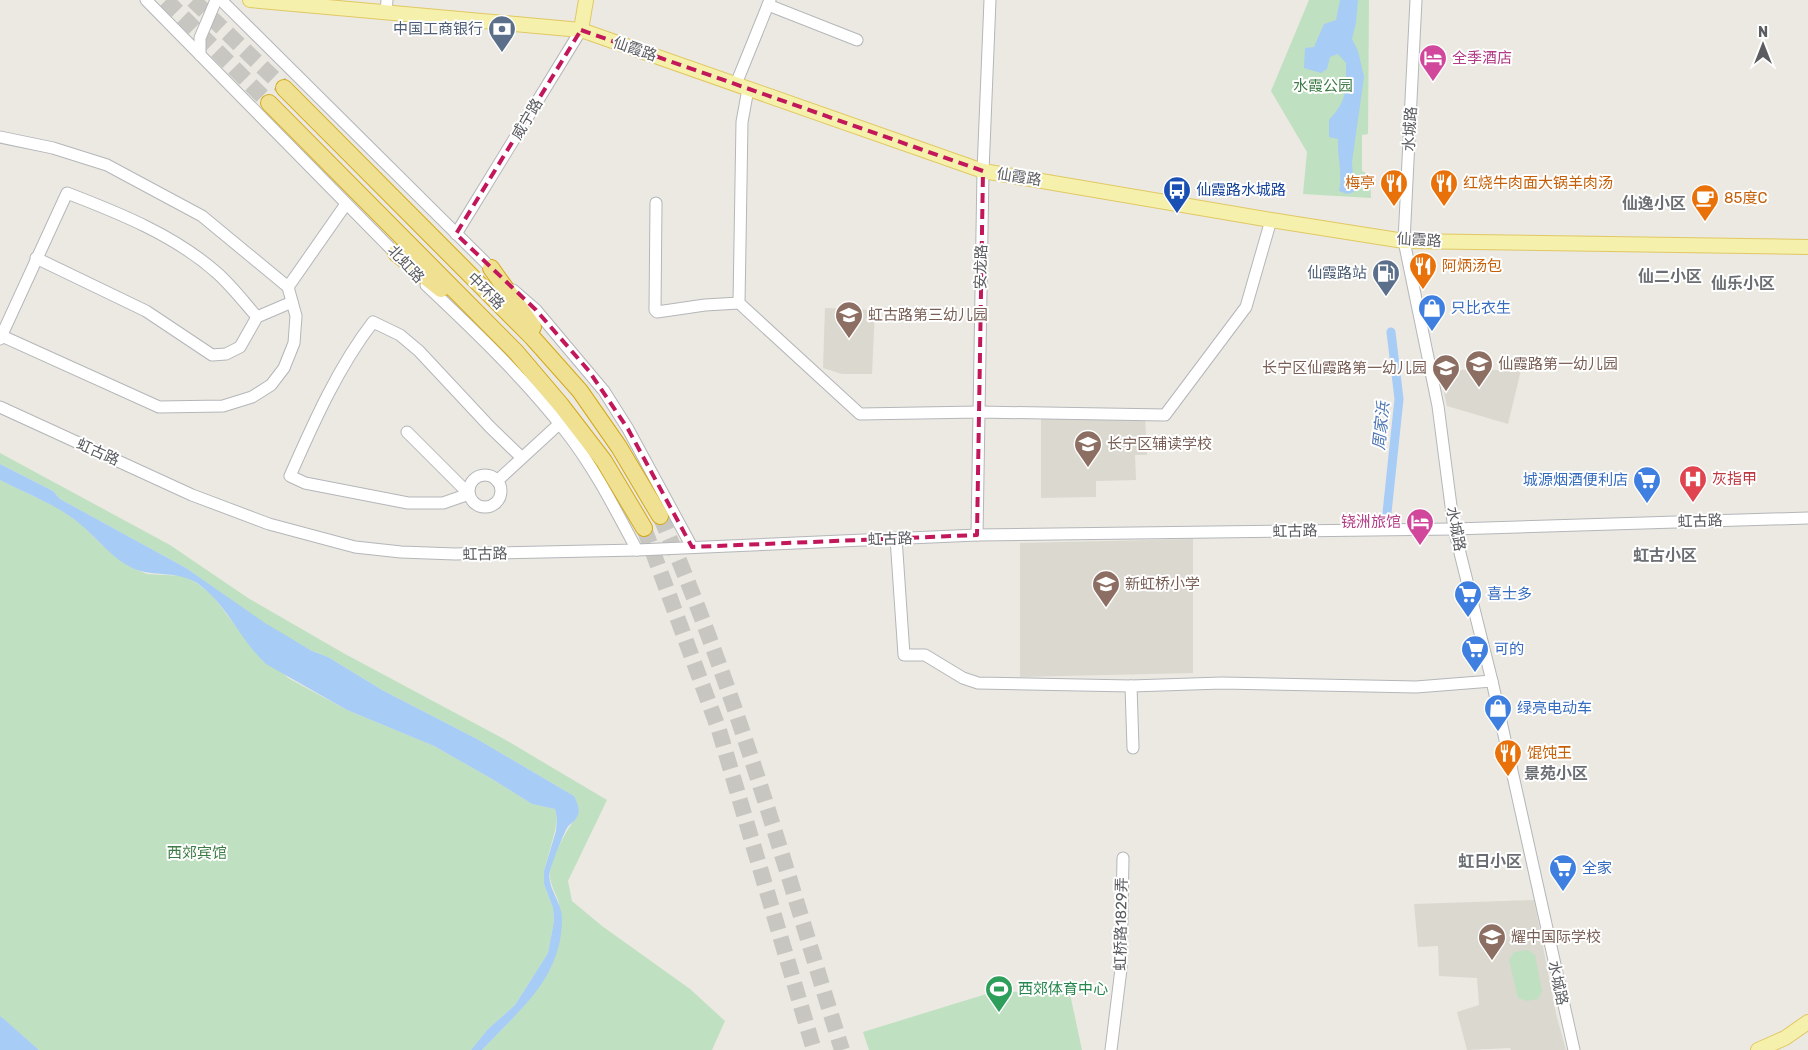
<svg xmlns="http://www.w3.org/2000/svg" width="1808" height="1050" font-family="Rubik,'Noto Sans SC',sans-serif">
  <rect width="100%" height="100%" fill="#ebe9e1"/>
  <g fill="#dad8cf">
    <polygon points="825,308 875,310 872,374 842,374 823,368"/>
    <polygon points="1439,370 1521,370 1508,424 1447,406"/>
    <polygon points="1041,416 1145,418 1147,455 1135,455 1136,480 1096,481 1096,497 1041,498"/>
    <polygon points="1193,539 1193,673 1020,677 1020,543"/>
    <polygon points="1534,900 1556,1014 1566,1050 1511,1050 1510,1048 1467,1050 1457,1012 1479,1005 1477,978 1439,976 1438,946 1418,947 1414,904"/>
  </g>
  <g fill="#c0e0c2">
    <polygon points="1309,0 1369,0 1368,134 1362,135 1362,171 1370,175 1371,198 1303,194 1307,152 1271,91"/>
    <path d="M0 453 170 545 248 598 345 654 504 739 607 800 568 881 572 901 602 926 690 989 725 1021 712 1050H482C510 1019 545 992 557 950 561 938 560 916 559 904 557 894 550 886 550 875 550 860 567 828 577 817L574 796 477 739 382 690 328 657 312 651 265 624 186 568 60 499 53 491 0 464Z"/>
    <polygon points="0,480 58,508 81,524 100,543 130,567 147,574 184,576 198,584 212,595 234,624 288,678 347,710 434,746 492,779 532,804 555,809 557,818 555,831 544,871 544,884 553,908 554,921 548,953 515,1005 488,1029 471,1050 39,1050 0,1016"/>
    <polygon points="1528,950 1535,955 1542,991 1538,999 1527,1001 1518,998 1509,960 1514,952"/>
    <polygon points="996,991 1070,994 1082,1050 869,1050 863,1032"/>
  </g>
  <g fill="#a7ccf5">
    <path d="M1340 0H1358L1356 23 1352 39 1358 51 1364 77 1352 162 1354 192 1347 194 1339 191C1343 174 1337 156 1338 139L1329 137V120C1348 100 1346 89 1346 63L1338 54 1330 57 1327 69 1321 73 1304 68 1305 48 1314 47 1324 24 1336 20Z"/>
    <path d="M0 464 53 491 60 499 186 568 265 623 312 651 328 657 382 690 477 739 574 796C577 802 581 810 577 817 575 822 569 824 567 828 562 837 553 861 550 871 546 887 562 902 562 918 562 979 519 1010 482 1050H471L488 1029 515 1005 548 953 554 921 553 908 544 884V871L556 831 557 818 555 809 532 804 492 779 434 746 347 710 266 664C241 641 228 607 201 586 180 569 154 578 132 568 112 558 97 538 80 524 56 504 27 494 0 480Z"/>
    <polygon points="0,1016 5,1020 39,1050 0,1050"/>
  </g>
  <g fill="none" stroke-linecap="round" stroke-linejoin="round">
    <polyline stroke="#a7ccf5" stroke-width="9" points="1386,522 1399,399 1391,332"/>
    <g stroke="#c7c6c1" stroke-width="16" stroke-dasharray="16 8" stroke-linecap="butt">
      <polyline points="166,0 269,103"/>
      <polyline points="193,0 284,88"/>
      <path d="M660 516C736 688 786 871 842 1050"/>
      <polyline points="644,528 719,730 814,1050"/>
    </g>
    <g stroke="#b4b6ba" stroke-width="13">
      <g id="minor">
        <polyline points="146,0 401,259"/>
        <polyline points="221,0 496,273"/>
        <polyline points="1416,0 1404,241 1438,406 1454,529 1492,681 1574,1050"/>
        <polyline points="768,5 857,40"/>
        <polyline points="386,12 387,0"/>
        <polyline points="200,55 200,38 216,0"/>
        <polyline points="736,84 770,0"/>
        <polyline points="748,89 742,122 739,303 860,414 979,412 1165,415 1246,307 1271,220"/>
        <polyline points="0,137 53,148 107,165 202,216 288,287 296,316 294,343 284,368 271,385 252,397 223,406 159,407 2,336"/>
        <polyline points="656,203 655,310 657,312 705,305 739,303"/>
        <polyline points="456,234 581,30"/>
        <polyline points="36,258 146,311 212,355 226,354 240,347 257,317 292,302"/>
        <path d="M426 285C476 332 525 379 567 433 595 469 616 511 637 550"/>
        <polyline points="288,287 346,204"/>
        <polyline points="513,290 536,310 604,391 628,429 692,547"/>
        <path d="M0 339 67 193C119 213 174 235 216 272 231 285 244 302 257 317"/>
        <polyline points="0,407 192,495 269,524 355,547 401,552 455,554 637,550 977,535 1454,529 1808,518"/>
        <path d="M407 432 469 494 443 503H408L305 483 290 476C313 424 338 367 373 322L400 335 419 351 490 427 521 457"/>
        <circle cx="485" cy="491" r="16"/>
        <polyline points="497,481 559,424"/>
        <polyline points="977,535 983,171 990,0"/>
        <polyline points="896,538 904,655 925,655 963,678 978,683 1131,686 1222,683 1416,687 1492,681"/>
        <polyline points="1131,686 1133,748"/>
        <polyline points="1111,1050 1121,969 1123,858"/>
      </g>
    </g>
    <g stroke="#e1c864" stroke-width="16">
      <g id="major">
        <polyline points="250,0 581,30 983,171 1271,220 1404,241 1808,247"/>
        <polyline points="581,30 586,0"/>
        <polyline points="1758,1050 1785,1038 1808,1022"/>
      </g>
    </g>
    <g stroke="#d3a919" stroke-width="18">
      <g id="highway">
        <polyline points="284,88 532,337 580,391 619,447 660,516"/>
        <polyline points="269,103 516,352 561,405 604,461 644,528"/>
        <polyline points="396,253 441,289"/>
        <polyline points="491,268 533,327"/>
      </g>
    </g>
    <use href="#minor" stroke="#fff" stroke-width="11"/>
    <use href="#major" stroke="#f5f0ab" stroke-width="14"/>
    <use href="#highway" stroke="#f0e092" stroke-width="16"/>
  </g>
  <path fill="none" stroke="#c2185b" stroke-width="4" stroke-dasharray="10 6" stroke-linejoin="round" d="M581 30 983 171 977 535 692 547 628 429 589 371 536 310 456 234Z"/>
  <defs>
    <g id="bank-pin" transform="scale(1.4375)"><path d="M0 17L-7.5 6A9.5 9.5 0 1 1 7.5 6Z" fill="#5c6f8a" stroke="#fff"/><path d="M-6-4H6V4H-6ZM0-2.3a2.3 2.3 0 1 0 0 4.6a2.3 2.3 0 1 0 0-4.6Z" fill="#fff"/></g>
    <g id="hotel-pin" transform="scale(1.4375)"><path d="M0 17L-7.5 6A9.5 9.5 0 1 1 7.5 6Z" fill="#d1479c" stroke="#fff"/><path d="M-6-4.5h1.5V1H6V5H4.5V3h-9V5H-6ZM-4 0a1.8 1.8 0 1 1 3.6 0ZM.5 0V-2.5h3Q6-2.5 6 0Z" fill="#fff"/></g>
    <g id="restaurant-pin" transform="scale(1.4375)"><path d="M0 17L-7.5 6A9.5 9.5 0 1 1 7.5 6Z" fill="#e8710a" stroke="#fff"/><path d="M-5-6h1v4h1v-4h1v4h1v-4h1v5L-1.5 .5V6h-2V.5L-5-1ZM5-6V6H3V1.5H1.5Q1.5-4 5-6Z" fill="#fff"/></g>
    <g id="bus-pin" transform="scale(1.4375)"><path d="M0 17L-7.5 6A9.5 9.5 0 1 1 7.5 6Z" fill="#1a4fb4" stroke="#fff"/><path d="M-5-6H5V4H4V6H2V4H-2V6H-4V4H-5ZM-3.5-4V0h7V-4ZM-3.5 1.2v1.5H-2V1.2ZM2 1.2v1.5H3.5V1.2Z" fill="#fff"/></g>
    <g id="cafe-pin" transform="scale(1.4375)"><path d="M0 17L-7.5 6A9.5 9.5 0 1 1 7.5 6Z" fill="#e8710a" stroke="#fff"/><path d="M-5.5-4.5H6V0H3Q3 3.5 0 3.5H-2.5Q-5.5 3.5-5.5 0ZM3-3.2v2h1.7v-2ZM-6 4.5H4V6H-6Z" fill="#fff"/></g>
    <g id="fuel-pin" transform="scale(1.4375)"><path d="M0 17L-7.5 6A9.5 9.5 0 1 1 7.5 6Z" fill="#5c6f8a" stroke="#fff"/><path d="M-5.5-6h7V0h2V4h1.3V-2.5L3-4.5l.8-.8L6-3V5H2.5V1h-1V6h-7ZM-4.2-4.7v3.2H.2V-4.7Z" fill="#fff"/></g>
    <g id="shop-pin" transform="scale(1.4375)"><path d="M0 17L-7.5 6A9.5 9.5 0 1 1 7.5 6Z" fill="#3f7fe0" stroke="#fff"/><path d="M-5-2.5h2.3a2.7 3.5 0 0 1 5.4 0H5L5.5 6h-11ZM-1.5-2.5h3a1.5 2.3 0 0 0-3 0Z" fill="#fff"/></g>
    <g id="school-pin" transform="scale(1.4375)"><path d="M0 17L-7.5 6A9.5 9.5 0 1 1 7.5 6Z" fill="#8d6e63" stroke="#fff"/><path d="M0-5L7-2L0 1L-7-2ZM-4 1L0 2.5L4 1V4Q0 6-4 4Z" fill="#fff"/></g>
    <g id="hospital-pin" transform="scale(1.4375)"><path d="M0 17L-7.5 6A9.5 9.5 0 1 1 7.5 6Z" fill="#e0444e" stroke="#fff"/><path d="M-5-5h3v3.5h4V-5h3V5h-3V1.5h-4V5h-3Z" fill="#fff"/></g>
    <g id="supermarket-pin" transform="scale(1.4375)"><path d="M0 17L-7.5 6A9.5 9.5 0 1 1 7.5 6Z" fill="#3f7fe0" stroke="#fff"/><path d="M-6-5.5h2.5l.6 2H6L4.5 2H-2.5L-4.4-4H-6ZM-1.5 3.2a1.3 1.3 0 1 0 .1 0ZM3 3.2a1.3 1.3 0 1 0 .1 0Z" fill="#fff"/></g>
    <g id="stadium-pin" transform="scale(1.4375)"><path d="M0 17L-7.5 6A9.5 9.5 0 1 1 7.5 6Z" fill="#2e9e5b" stroke="#fff"/><path d="M0-5a6.5 5 0 1 0 0 10a6.5 5 0 1 0 0-10ZM-3.5-1.8h7v3.6h-7Z" fill="#fff"/></g>
  </defs>
  <g fill-rule="evenodd">
    <use href="#bank-pin" x="502" y="29"/>
    <use href="#hotel-pin" x="1433" y="58"/>
    <use href="#restaurant-pin" x="1394" y="183"/>
    <use href="#restaurant-pin" x="1444" y="183"/>
    <use href="#bus-pin" x="1177" y="190"/>
    <use href="#cafe-pin" x="1705" y="198"/>
    <use href="#restaurant-pin" x="1423" y="266"/>
    <use href="#fuel-pin" x="1386" y="273"/>
    <use href="#shop-pin" x="1432" y="308"/>
    <use href="#school-pin" x="849" y="315"/>
    <use href="#school-pin" x="1479" y="364"/>
    <use href="#school-pin" x="1446" y="368"/>
    <use href="#school-pin" x="1088" y="444"/>
    <use href="#hospital-pin" x="1693" y="479"/>
    <use href="#supermarket-pin" x="1647" y="480"/>
    <use href="#hotel-pin" x="1420" y="522"/>
    <use href="#school-pin" x="1106" y="584"/>
    <use href="#supermarket-pin" x="1468" y="594"/>
    <use href="#supermarket-pin" x="1475" y="649"/>
    <use href="#shop-pin" x="1498" y="708"/>
    <use href="#restaurant-pin" x="1508" y="753"/>
    <use href="#supermarket-pin" x="1563" y="868"/>
    <use href="#school-pin" x="1492" y="937"/>
    <use href="#stadium-pin" x="999" y="989"/>
  </g>
  <g text-anchor="middle" dominant-baseline="central" stroke-width="4" stroke-linejoin="round" paint-order="stroke">
    <g font-size="15" fill="#4e5e75" stroke="#fff" text-anchor="end">
      <text x="483" y="29">中国工商银行</text>
      <text x="1367" y="273">仙霞路站</text>
    </g>
    <g font-size="15" fill="#5a5c60" stroke="#fff">
      <text transform="translate(635 49) rotate(19)">仙霞路</text>
      <text transform="translate(527 119) rotate(-59)">威宁路</text>
      <text transform="translate(1410 129) rotate(-87)">水城路</text>
      <text transform="translate(1019 177) rotate(9)">仙霞路</text>
      <text transform="translate(1419 240) rotate(3)">仙霞路</text>
      <text transform="translate(406 264) rotate(47)">北虹路</text>
      <text transform="translate(981 267) rotate(-89)">安龙路</text>
      <text transform="translate(486 291) rotate(45)">中环路</text>
      <text transform="translate(98 452) rotate(24)">虹古路</text>
      <text transform="translate(1700 521) rotate(-2)">虹古路</text>
      <text transform="translate(1456 529) rotate(79)">水城路</text>
      <text transform="translate(1295 531) rotate(-1)">虹古路</text>
      <text transform="translate(890 539) rotate(-2)">虹古路</text>
      <text transform="translate(485 554) rotate(-1)">虹古路</text>
      <text transform="translate(1121 924) rotate(-89)">虹桥路1829弄</text>
      <text transform="translate(1558 983) rotate(78)">水城路</text>
    </g>
    <g font-size="15" fill="#b23c85" stroke="#fff" text-anchor="start">
      <text x="1452" y="58">全季酒店</text>
      <text x="1401" y="522" text-anchor="end">铙洲旅馆</text>
    </g>
    <g font-size="15" fill="#3d7c45" stroke="#fff">
      <text x="1323" y="86">水霞公园</text>
      <text x="197" y="853">西郊宾馆</text>
    </g>
    <g font-size="15" fill="#c56008" stroke="#fff" text-anchor="start">
      <text x="1375" y="183" text-anchor="end">梅亭</text>
      <text x="1463" y="183">红烧牛肉面大锅羊肉汤</text>
      <text x="1724" y="198">85度C</text>
      <text x="1442" y="266">阿炳汤包</text>
      <text x="1527" y="753">馄饨王</text>
    </g>
    <g font-size="15" fill="#164399" stroke="#fff" text-anchor="start">
      <text x="1196" y="190">仙霞路水城路</text>
    </g>
    <g font-size="15" fill="#366cbe" stroke="#fff" text-anchor="start">
      <text x="1451" y="308">只比衣生</text>
      <text x="1628" y="480" text-anchor="end">城源烟酒便利店</text>
      <text x="1487" y="594">喜士多</text>
      <text x="1494" y="649">可的</text>
      <text x="1517" y="708">绿亮电动车</text>
      <text x="1582" y="868">全家</text>
    </g>
    <g font-size="15" fill="#785e54" stroke="#fff" text-anchor="start">
      <text x="868" y="315">虹古路第三幼儿园</text>
      <text x="1498" y="364">仙霞路第一幼儿园</text>
      <text x="1427" y="368" text-anchor="end">长宁区仙霞路第一幼儿园</text>
      <text x="1107" y="444">长宁区辅读学校</text>
      <text x="1125" y="584">新虹桥小学</text>
      <text x="1511" y="937">耀中国际学校</text>
    </g>
    <g font-size="15" fill="#be3a42" stroke="#fff" text-anchor="start">
      <text x="1712" y="479">灰指甲</text>
    </g>
    <g font-size="15" fill="#27864d" stroke="#fff" text-anchor="start">
      <text x="1018" y="989">西郊体育中心</text>
    </g>
    <g font-size="16" font-weight="bold" fill="#6b6e72" stroke="#fff">
      <text x="1654" y="203">仙逸小区</text>
      <text x="1670" y="276">仙二小区</text>
      <text x="1743" y="283">仙乐小区</text>
      <text x="1665" y="555">虹古小区</text>
      <text x="1556" y="773">景苑小区</text>
      <text x="1490" y="861">虹日小区</text>
    </g>
    <g font-size="16" font-style="italic" fill="#4d77b4" stroke="#fff">
      <text transform="translate(1381 426) rotate(-84)">周家浜</text>
    </g>
  </g>
  <g transform="translate(1763 45)" stroke="#ffffff" stroke-width="4" paint-order="stroke">
  <path d="M0-4L9 19L0 12L-9 19Z" fill="#5a5c60"/>
  <text y="-8" font-size="14" font-weight="bold" text-anchor="middle" fill="#5a5c60">N</text>
  </g>
</svg>
